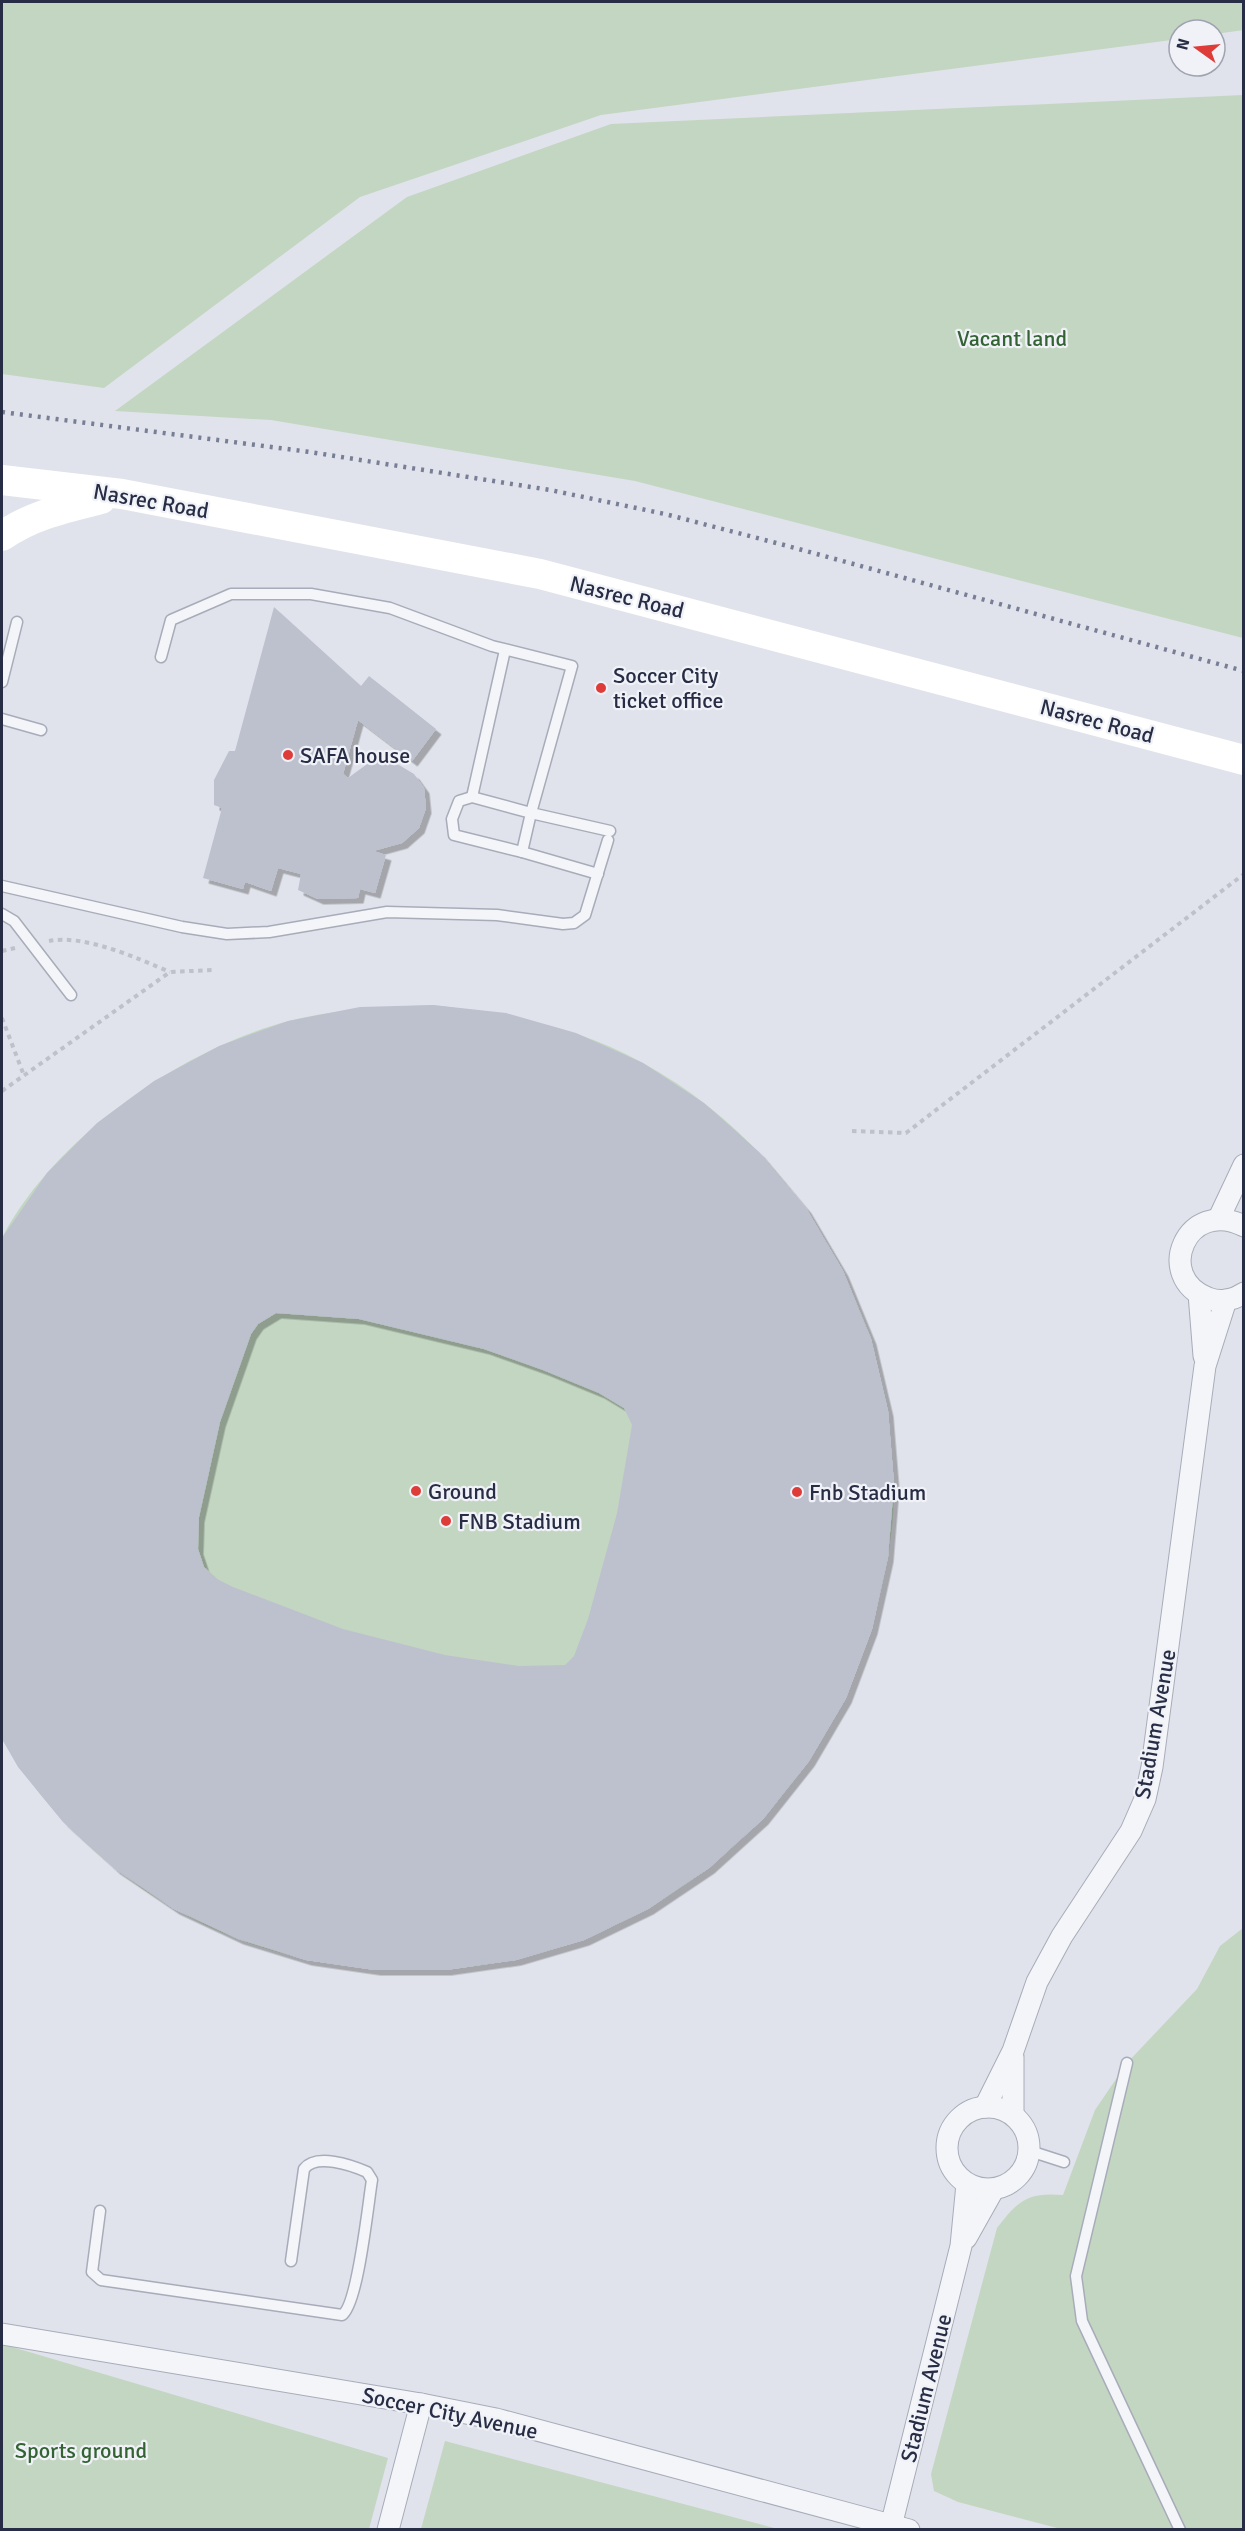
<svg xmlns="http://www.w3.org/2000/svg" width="1245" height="2531" font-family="Signika,sans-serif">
  <defs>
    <filter id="shadow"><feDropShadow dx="5.5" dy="5.5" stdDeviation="0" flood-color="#0004"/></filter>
  </defs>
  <rect width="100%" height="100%" fill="#e0e3eb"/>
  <g fill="#c2d6c1">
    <polygon points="2,2 1243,2 1244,30 1215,34 1215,30 1179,30 1179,39 601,115 360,197 104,388 2,374"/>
    <polygon points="1243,95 1243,638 635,481 271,420 115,411 407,197 611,124"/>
    <path d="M433 1005C507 1014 577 1026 643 1063 740 1116 816 1204 857 1305 862 1317 868 1330 871 1342 877 1365 879 1389 882 1411 886 1434 891 1457 893 1480 896 1516 889 1555 881 1589 854 1711 784 1818 680 1888 573 1960 455 1982 328 1963 194 1943 70 1855 2 1739V1238C54 1138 181 1049 289 1021 336 1009 384 1007 433 1005Z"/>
    <path d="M1243 1928V2529H1061L958 2502 934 2491 931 2474 997 2228C1018 2201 1027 2192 1063 2195L1095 2110 1127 2063 1197 1989 1220 1946Z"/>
    <polygon points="2,2344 388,2458 369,2529 2,2529"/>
    <polygon points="445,2441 778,2529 421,2529"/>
  </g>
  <g fill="#bdc1ce" fill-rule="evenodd" filter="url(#shadow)">
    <polygon points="274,607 361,686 369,676 436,729 412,761 358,720 343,774 348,778 374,759 394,762 414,774 424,788 426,808 419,828 402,843 373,851 386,855 375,893 360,889 358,898 318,899 298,890 301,874 278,868 271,891 245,882 243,889 203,878 222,808 214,805 214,780 229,751 235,751"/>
    <path d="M433 1005 506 1013 576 1033 643 1063 704 1103 759 1152 806 1208 843 1271 871 1339 888 1411 894 1484 888 1557 872 1629 846 1698 809 1761 763 1819 709 1868 648 1909 584 1940 516 1960 446 1970H375L306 1960 238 1939 174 1909 115 1869 63 1822 18 1767 2 1739V1238L47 1173 97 1123 154 1081 219 1046 288 1021 360 1007ZM276 1313 359 1319 484 1349 543 1370 599 1393 624 1408 632 1425 617 1513 588 1619 574 1656 565 1665 519 1666 445 1655 343 1629 233 1587 217 1579 204 1567 198 1549 199 1517 220 1422 251 1334 258 1324Z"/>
  </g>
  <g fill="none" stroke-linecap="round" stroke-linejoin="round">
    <g stroke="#a8acb9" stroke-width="13">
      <g id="lane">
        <polyline points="505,650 472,797 531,813 522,852 598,874"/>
        <polyline points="161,657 171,620 231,594 311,594 390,608 492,646 572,666 531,813 610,831"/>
        <polyline points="2,682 17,622"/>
        <polyline points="2,719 41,730"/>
        <polyline points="472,797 459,801 452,819 454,835 522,852"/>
        <polyline points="2,886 182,927 227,934 269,932 387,912 497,915 563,924 574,923 585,915 608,840"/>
        <polyline points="2,914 14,921 71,995"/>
        <polyline points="1127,2063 1076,2276 1082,2321 1180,2530"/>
        <polyline points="1030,2151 1064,2162"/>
        <path d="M100 2211 92 2272 101 2280 342 2315C358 2305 368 2204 372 2180L367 2172C351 2165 316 2153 304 2169L291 2261"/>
      </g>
    </g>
    <g stroke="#a8acb9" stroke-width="23">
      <g id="street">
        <polyline points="1219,1218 1244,1165"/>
        <path d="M1244 1226C1187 1197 1153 1277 1208 1298 1220 1303 1234 1300 1244 1293"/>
        <polyline points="1199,1294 1204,1356"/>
        <polyline points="1013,2057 1013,2114"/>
        <circle cx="988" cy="2148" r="41"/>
        <polyline points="985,2107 1013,2051 1037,1982 1062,1936 1131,1831 1145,1799 1152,1767 1205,1366 1226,1300"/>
        <polyline points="966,2238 993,2190"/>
        <polyline points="2,2334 421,2404 496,2419 909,2530"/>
        <polyline points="388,2530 421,2404"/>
        <polyline points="890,2530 961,2246 967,2184"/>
      </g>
    </g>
    <g stroke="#bfc1ca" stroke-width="4" stroke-dasharray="4.5 4.5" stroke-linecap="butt">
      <path d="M49 941C84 934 137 958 170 972"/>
      <polyline points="2,951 15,948"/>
      <polyline points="2,1018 23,1073"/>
      <polyline points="2,1091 170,972 213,970"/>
      <polyline points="852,1131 906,1133 1244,874"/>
    </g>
    <use href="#lane" stroke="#f4f5f9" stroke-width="10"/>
    <use href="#street" stroke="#f4f5f9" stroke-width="21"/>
    <g stroke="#fff" stroke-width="30">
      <polyline points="2,480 122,494 540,574 1244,760"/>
      <path d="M2 536C32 515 65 508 101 499"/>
    </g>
    <polyline stroke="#787e96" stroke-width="4.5" stroke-dasharray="3 6" stroke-linecap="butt" points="2,412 310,452 550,490 665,514 784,545 1244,671"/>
  </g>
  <g fill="#dd3c39" stroke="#f0f2f8" stroke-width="2">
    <circle cx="601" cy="688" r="6"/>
    <circle cx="288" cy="755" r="6"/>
    <circle cx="416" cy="1491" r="6"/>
    <circle cx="797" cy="1492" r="6"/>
    <circle cx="446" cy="1521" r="6"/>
  </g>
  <g text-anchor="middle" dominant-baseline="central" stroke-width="4.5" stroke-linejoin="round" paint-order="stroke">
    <g font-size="22" fill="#336233" stroke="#f0f2f8">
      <text x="1012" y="338">Vacant land</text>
      <text x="81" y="2450">Sports ground</text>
    </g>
    <g font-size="22" fill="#272d44" stroke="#f0f2f8">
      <text transform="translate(151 501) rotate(10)">Nasrec Road</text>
      <text transform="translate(627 597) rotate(14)">Nasrec Road</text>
      <text transform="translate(1097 721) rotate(15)">Nasrec Road</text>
      <text transform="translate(1155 1724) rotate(-80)">Stadium Avenue</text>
      <text transform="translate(926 2388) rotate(-76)">Stadium Avenue</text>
      <text transform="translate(450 2413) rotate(12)">Soccer City Avenue</text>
    </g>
    <g font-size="22" fill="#272d44" stroke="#f0f2f8" text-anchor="start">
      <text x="613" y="675">Soccer City<tspan x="613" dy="25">ticket office</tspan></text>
      <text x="300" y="755">SAFA house</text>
      <text x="428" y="1491">Ground</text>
      <text x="809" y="1492">Fnb Stadium</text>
      <text x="458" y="1521">FNB Stadium</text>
    </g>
  </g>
  <rect width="1245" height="2531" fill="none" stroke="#272d44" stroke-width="6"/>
  <g transform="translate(1197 48) rotate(285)"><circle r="28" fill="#f0f2f8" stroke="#a0a3b0" stroke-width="1.5"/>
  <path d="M0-4.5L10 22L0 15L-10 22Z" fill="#dd3c39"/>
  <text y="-9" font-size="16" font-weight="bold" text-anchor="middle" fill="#272d44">N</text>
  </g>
</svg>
